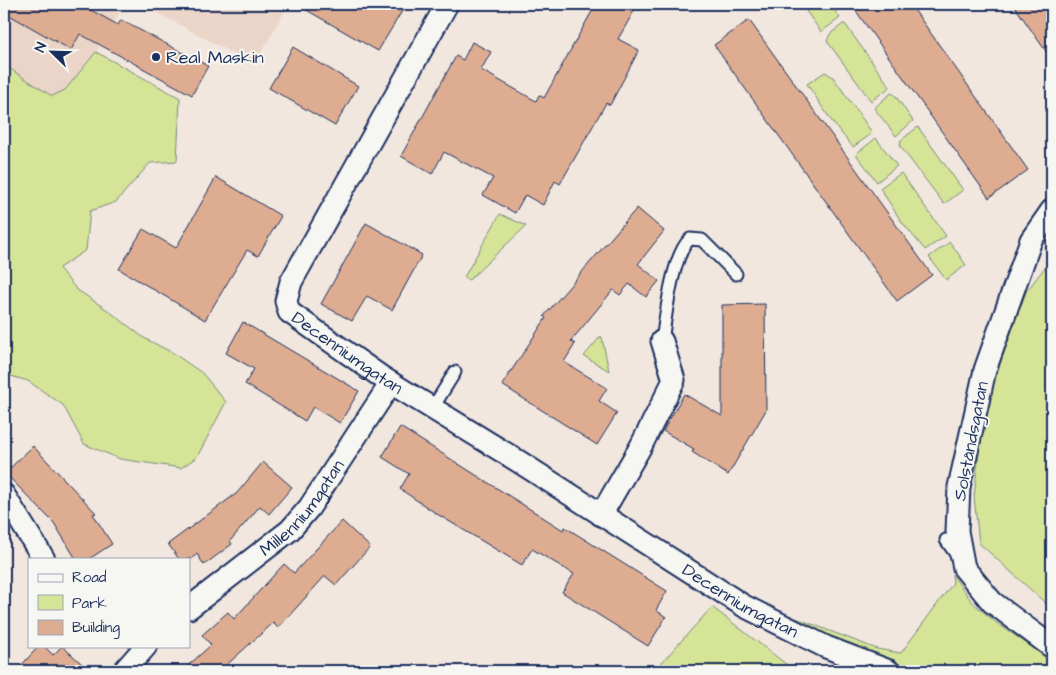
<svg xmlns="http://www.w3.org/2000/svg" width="1056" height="675" font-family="'Architects Daughter',sans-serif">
  <rect width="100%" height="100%" fill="#f1e7df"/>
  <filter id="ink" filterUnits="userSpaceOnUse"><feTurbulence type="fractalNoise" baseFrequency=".02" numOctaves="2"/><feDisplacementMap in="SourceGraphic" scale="10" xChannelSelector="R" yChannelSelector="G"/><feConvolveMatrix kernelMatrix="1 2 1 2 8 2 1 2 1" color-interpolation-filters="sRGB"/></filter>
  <g filter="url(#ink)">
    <g fill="#ebd5c8">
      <polygon points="4,4 125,4 96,52 65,90 52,96 4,65"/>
      <polygon points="141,4 289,4 254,65"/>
    </g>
    <g fill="#d5e497" stroke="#788a7a">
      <polygon points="801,4 830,4 840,18 821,32"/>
      <polygon points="843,24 845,24 890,87 871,101 827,41 830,34"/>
      <polygon points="96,52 180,98 177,161 150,163 116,202 90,211 86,250 59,268 76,289 109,311 144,338 173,353 202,373 226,402 197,457 181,468 120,459 84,444 63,405 28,381 4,374 4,65 52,96 65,90"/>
      <polygon points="825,72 833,77 871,131 870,135 853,147 833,123 807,84"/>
      <polygon points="891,93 895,95 913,121 896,136 874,108"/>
      <polygon points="918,127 963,190 944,204 900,146 901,140"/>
      <polygon points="876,138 897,166 877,182 856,154"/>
      <polygon points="901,173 946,236 925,250 901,221 880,188"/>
      <polygon points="500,214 526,226 469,280 464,277"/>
      <polygon points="950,242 966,265 946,280 929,257"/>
      <polygon points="1052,258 1052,609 979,543 974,497 984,408 1026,292"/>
      <polygon points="601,336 602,338 609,371 584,356"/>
      <polygon points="952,574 972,602 994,621 1052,661 1052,671 919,671 850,647 815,631 788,615 877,649 901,653 953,583"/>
      <polygon points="712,607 795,671 654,671"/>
    </g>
    <g fill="#deac91" stroke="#1b2f5e">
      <polygon points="4,4 80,4 118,25 121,20 208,66 192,95 80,34 71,50 4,12"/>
      <polygon points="296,4 390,4 402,11 378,51"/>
      <polygon points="596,4 638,4 618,39 639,50 610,105 606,103 560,184 555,181 543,205 525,195 515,213 483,195 493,178 444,152 432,174 401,156 456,56 463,60 472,42 491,52 481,70 536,101 539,95 544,98"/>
      <polygon points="851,4 910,4 1028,170 989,198"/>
      <polygon points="1013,4 1052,4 1052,60"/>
      <polygon points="749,20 932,275 897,301 714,45"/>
      <polygon points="293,47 358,86 335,126 269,88"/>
      <polygon points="216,177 281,216 258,256 247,250 205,320 119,269 143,229 176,248"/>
      <polygon points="637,208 664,231 638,264 659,281 646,297 629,284 620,295 613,290 571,341 575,344 564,362 607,388 599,401 617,413 597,445 502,385 546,318 544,316"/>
      <polygon points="366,223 422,255 392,310 367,296 352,321 321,304"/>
      <polygon points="765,304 766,410 728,475 692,452 694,449 663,431 684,394 722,416 722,305"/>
      <polygon points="243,322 359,391 340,423 313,407 305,421 245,384 254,369 226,353"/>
      <polygon points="400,427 563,530 565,527 667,591 656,610 666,617 648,646 562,592 574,574 532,549 522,565 437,514 400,489 409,474 382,457"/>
      <polygon points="33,446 96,513 93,514 112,544 89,559 76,559 54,523 5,473"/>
      <polygon points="263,462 292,487 269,514 260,506 230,541 232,544 204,565 197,554 191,559 179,559 168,544 237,493"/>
      <polygon points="342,521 370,547 336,585 325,576 278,628 273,623 220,671 182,671 211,645 202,635 228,612 234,619 284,564 294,573"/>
      <polygon points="39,646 44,646 53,655 62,646 90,671 16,671"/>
    </g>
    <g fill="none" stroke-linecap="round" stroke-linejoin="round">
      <g stroke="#1b2f5e" stroke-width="15">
        <g id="service">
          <path d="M662 341C666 316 672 255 690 239L702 240 736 274"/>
          <polyline points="432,409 455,372"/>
          <polyline points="946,540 957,556"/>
        </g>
      </g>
      <g stroke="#1b2f5e" stroke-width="25">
        <g id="minor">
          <path id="s1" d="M447 4 291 282 286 301 289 312 383 378 518 461 744 606 826 647 889 671"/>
          <polyline points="1052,210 1031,240 985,370 959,487 957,531 964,568 992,602 1052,647"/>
          <polyline points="4,495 44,559"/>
          <polyline points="601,515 641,446 674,380 662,341"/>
          <path id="s2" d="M189 608 290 530 309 508 391 383"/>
          <polyline points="124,671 146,646"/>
        </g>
      </g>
      <use href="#service" stroke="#f6f6f2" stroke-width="11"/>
      <use href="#minor" stroke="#f6f6f2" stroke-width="21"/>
    </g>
  </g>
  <circle fill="#1b2f5e" stroke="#f6f6f2" stroke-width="2" cx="156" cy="57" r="5"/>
  <g text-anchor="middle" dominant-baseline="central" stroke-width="4" stroke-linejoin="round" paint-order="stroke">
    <g font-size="18" fill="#1b2f5e" stroke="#f6f6f2" text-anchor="start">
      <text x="166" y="57">Real Maskin</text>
    </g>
    <g font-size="18" fill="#1b2f5e" stroke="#f6f6f2">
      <text stroke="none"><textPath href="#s1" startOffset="421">Decenniumgatan</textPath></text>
      <text transform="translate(971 441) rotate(-79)">Solståndsgatan</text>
      <text stroke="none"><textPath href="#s2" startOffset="152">Millenniumgatan</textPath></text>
      <text stroke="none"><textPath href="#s1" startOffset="886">Decenniumgatan</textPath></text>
    </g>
  </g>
  <rect width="1056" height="675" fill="none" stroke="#f6f6f2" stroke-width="20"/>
  <rect x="10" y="10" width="1036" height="655" fill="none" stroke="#1b2f5e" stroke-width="2" filter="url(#ink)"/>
  <rect x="28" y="558" width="162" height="90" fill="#f6f6f2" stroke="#9ea6b7"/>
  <rect x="38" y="574" width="25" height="8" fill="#f6f6f2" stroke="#9ea6b7"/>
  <text x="72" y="582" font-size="15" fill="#1b2f5e">Road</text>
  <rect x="38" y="595" width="25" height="15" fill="#d5e497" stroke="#9ea6b7"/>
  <text x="72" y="608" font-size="15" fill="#1b2f5e">Park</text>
  <rect x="38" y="620" width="25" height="15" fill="#deac91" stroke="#9ea6b7"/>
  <text x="72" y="632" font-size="15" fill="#1b2f5e">Building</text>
  <g transform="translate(52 52) rotate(293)" stroke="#f6f6f2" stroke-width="4" paint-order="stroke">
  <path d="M0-4L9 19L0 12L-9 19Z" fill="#1b2f5e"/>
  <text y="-8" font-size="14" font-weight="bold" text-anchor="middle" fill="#1b2f5e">N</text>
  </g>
</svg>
